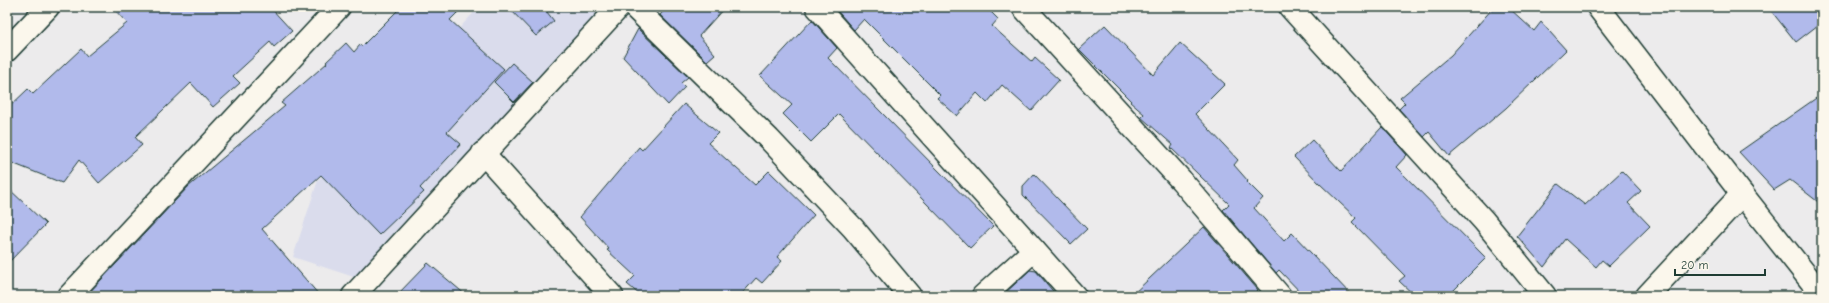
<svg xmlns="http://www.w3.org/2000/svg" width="1829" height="303" font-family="'Comic Neue',sans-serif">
  <rect width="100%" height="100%" fill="#ecebec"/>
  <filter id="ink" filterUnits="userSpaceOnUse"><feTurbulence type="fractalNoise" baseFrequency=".025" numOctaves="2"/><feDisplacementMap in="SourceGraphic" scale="8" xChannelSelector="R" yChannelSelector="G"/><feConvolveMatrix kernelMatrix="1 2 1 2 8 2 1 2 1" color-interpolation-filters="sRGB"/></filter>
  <g filter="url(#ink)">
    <polygon fill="#dadcec" points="479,7 610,7 357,278 293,257 318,180"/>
    <g fill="#b1baeb" stroke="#1f3d34">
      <polygon points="112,7 270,7 292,31 274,47 270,42 233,76 240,83 213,107 191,83 135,137 142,145 99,183 79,160 62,183 7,161 7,109 28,89 33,94 81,49 87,56 127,23"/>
      <polygon points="401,7 463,7 450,20 504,69 447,132 461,144 420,188 424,192 379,235 321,175 262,229 320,296 86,296 188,187 285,106 281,103 327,63 326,62 346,43 354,52 360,45 362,46"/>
      <polygon points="508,7 543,7 554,21 536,36"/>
      <polygon points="667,7 725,7 699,36 715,54 707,61 660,15"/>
      <polygon points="834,7 986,7 998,19 992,26 1032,62 1035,58 1059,80 1031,111 1002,85 987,103 977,93 957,116 937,98 940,95 864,19 854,30"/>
      <polygon points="1494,7 1508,7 1534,31 1541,22 1566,50 1506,108 1449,156 1429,132 1424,137 1399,109 1405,103 1400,98 1451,55"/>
      <polygon points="1768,7 1822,7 1822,22 1796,42"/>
      <polygon points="812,20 837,48 828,58 993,226 970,248 839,114 811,142 783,114 792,105 760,76"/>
      <polygon points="1105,25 1153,75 1180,43 1225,84 1195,114 1238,160 1234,165 1248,181 1247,182 1263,198 1254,208 1284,241 1292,233 1352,296 1304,296 1279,270 1276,273 1223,210 1229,204 1171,148 1173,145 1141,117 1144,114 1130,102 1131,101 1079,49"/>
      <polygon points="638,29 688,77 681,83 685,87 668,105 623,57"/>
      <polygon points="512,63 533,82 514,102 494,82"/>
      <polygon points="1822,94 1822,205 1790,180 1774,190 1739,152"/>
      <polygon points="684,104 718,133 708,143 755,185 769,171 814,215 777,257 782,261 762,283 756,278 740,296 641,296 627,284 635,276 607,250 609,249 580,217 639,147 642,150"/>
      <polygon points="1382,127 1407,155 1396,167 1486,258 1448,296 1415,296 1399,281 1405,276 1352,222 1356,218 1320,184 1294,157 1312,140 1341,171"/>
      <polygon points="1622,171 1641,191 1628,203 1650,226 1609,266 1602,260 1596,267 1565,239 1544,267 1517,236 1558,184 1585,205"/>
      <polygon points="1034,174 1087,229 1071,244 1023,195 1023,186"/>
      <polygon points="7,187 46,224 7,264"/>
      <polygon points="1204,227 1258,290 1252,296 1131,296"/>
      <polygon points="428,263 467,296 396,296"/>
      <polygon points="1030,270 1036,271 1057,296 1002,296"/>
    </g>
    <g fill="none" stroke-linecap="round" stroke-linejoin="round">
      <g stroke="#1f3d34" stroke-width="25">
        <g id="street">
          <polyline points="634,7 769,139 853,228 910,296"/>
          <polyline points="817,7 1075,296"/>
          <polyline points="1023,7 1181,180 1280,296"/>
          <polyline points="1290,7 1484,221 1545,296"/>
          <polyline points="1598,7 1742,194 1822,295"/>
          <polyline points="7,50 48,7"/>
          <polyline points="483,153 612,296"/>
          <polyline points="69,296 339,7"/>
          <polyline points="353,296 619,7"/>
          <polyline points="983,296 1034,250"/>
          <polyline points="1647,296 1742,194"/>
        </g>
      </g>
      <use href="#street" stroke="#fbf7ec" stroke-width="22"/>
    </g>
  </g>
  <rect width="1829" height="303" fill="none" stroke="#fbf7ec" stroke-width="24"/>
  <rect x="12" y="12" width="1805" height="279" fill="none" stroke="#1f3d34" stroke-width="1.5" filter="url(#ink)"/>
  <path d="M1675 269v6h90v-6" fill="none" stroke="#1f3d34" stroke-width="2"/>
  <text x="1681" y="269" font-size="12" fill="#1f3d34" stroke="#fbf7ec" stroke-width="3" paint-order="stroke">20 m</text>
</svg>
